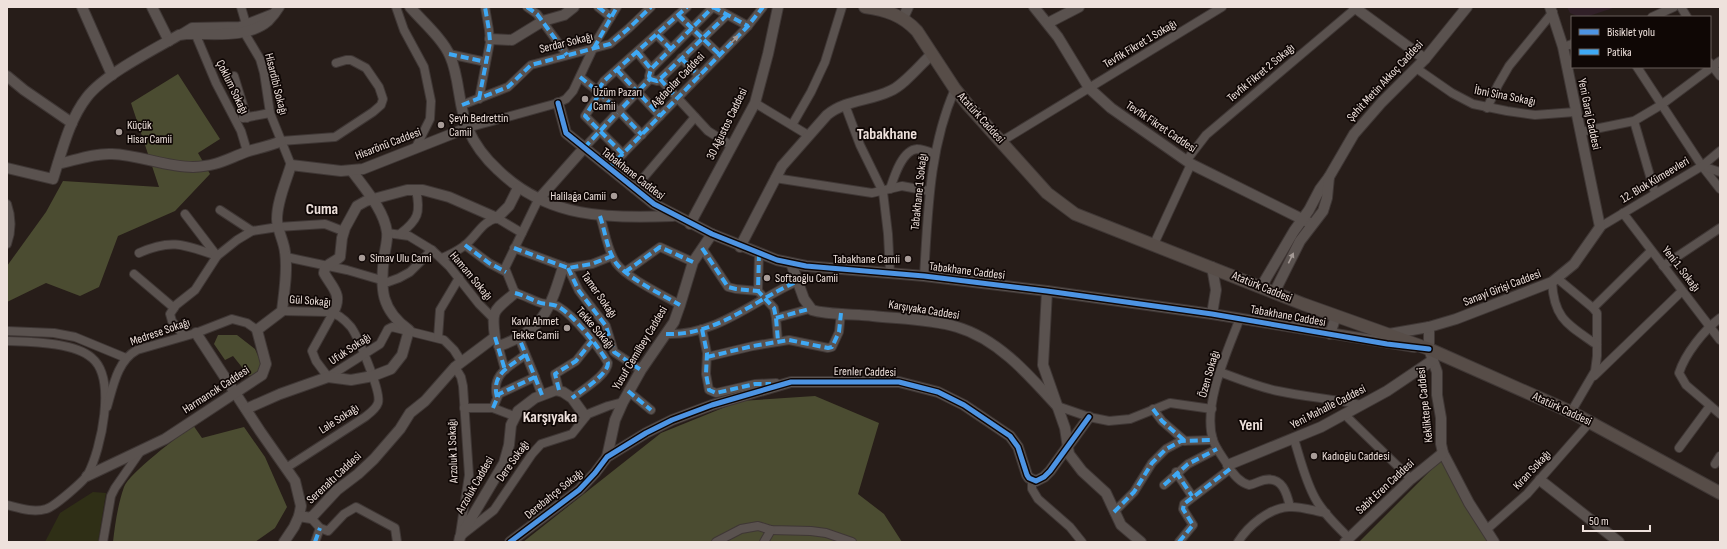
<svg xmlns="http://www.w3.org/2000/svg" width="1727" height="549" font-family="'Sofia Sans Condensed',sans-serif">
  <rect width="100%" height="100%" fill="#271d19"/>
  <polygon fill="#312028" points="1567,7 1616,7 1586,17 1579,17 1570,13"/>
  <polygon fill="#2f2f16" points="93,492 106,493 98,542 45,542 60,513"/>
  <g fill="#4b4c31">
    <polygon points="178,74 220,139 198,153 210,174 175,211 118,236 99,287 80,296 46,283 7,302 7,266 46,212 63,181 159,187 131,103"/>
    <polygon points="218,335 237,335 255,349 262,365 258,373 249,376 233,356 225,360 214,344"/>
    <polygon points="815,396 879,423 858,494 884,514 902,542 523,542 661,433 740,401"/>
    <path d="M193 425 202 438 244 427 265 457 287 507 275 528 255 542H113C115 524 118 504 124 487 130 472 178 437 193 425Z"/>
    <polygon points="1443,458 1489,542 1359,542"/>
  </g>
  <g fill="none" stroke-linecap="round" stroke-linejoin="round">
    <g stroke="#3f3735" stroke-width="10">
      <g id="minor">
        <polyline points="241,7 246,24"/>
        <polyline points="396,7 404,30 424,67 431,101 430,119 416,147"/>
        <polyline points="527,7 537,14 567,55"/>
        <polyline points="598,7 611,17"/>
        <polyline points="713,7 748,26"/>
        <polyline points="1681,7 1687,17"/>
        <polyline points="678,15 720,55"/>
        <polyline points="1652,17 1674,7"/>
        <polyline points="244,32 260,59 264,73 270,113 291,165"/>
        <polyline points="195,33 216,83 241,131 247,151"/>
        <polyline points="179,35 192,27 240,26 276,12"/>
        <polyline points="657,35 671,49"/>
        <polyline points="1563,47 1572,44"/>
        <polyline points="637,52 651,69"/>
        <polyline points="449,54 486,62"/>
        <polyline points="681,58 699,76"/>
        <polyline points="1710,63 1720,76"/>
        <polyline points="1637,67 1702,166 1720,189"/>
        <polyline points="1416,68 1452,93 1473,104 1507,111 1535,115 1575,112"/>
        <polyline points="617,70 660,116"/>
        <polyline points="234,76 247,118"/>
        <polyline points="580,77 600,93 616,109"/>
        <polyline points="650,79 657,81 660,79 727,15"/>
        <polyline points="650,79 649,76 651,69 713,7"/>
        <polyline points="660,79 708,131 732,146"/>
        <polyline points="479,99 490,42 489,30 485,7"/>
        <polyline points="755,103 808,135"/>
        <polyline points="462,105 508,87 531,65 610,44 628,29 651,7"/>
        <polyline points="845,105 860,145 883,192 888,234 890,273"/>
        <polyline points="623,107 650,79"/>
        <polyline points="1487,108 1498,85 1509,66 1553,12"/>
        <polyline points="622,114 642,135"/>
        <polyline points="243,118 270,113"/>
        <polyline points="1634,121 1655,193"/>
        <polyline points="792,125 811,92 825,62 842,7"/>
        <polyline points="467,128 558,103 566,99 573,91 597,40 617,7"/>
        <polyline points="1580,132 1634,121 1661,105 1720,61"/>
        <polyline points="281,141 335,137 373,112 381,105 383,99 379,87 366,68 351,60 346,60 336,63"/>
        <polyline points="1002,141 1222,7"/>
        <polyline points="584,148 617,113"/>
        <polyline points="623,154 585,116 600,93 600,87 604,81 687,7"/>
        <polyline points="1186,161 1206,135 1356,8"/>
        <polyline points="1702,166 1720,172"/>
        <polyline points="609,168 748,26 763,7"/>
        <polyline points="775,178 872,193 902,186 929,191"/>
        <polyline points="634,189 695,117"/>
        <path d="M890 189C894 177 902 150 917 149 923 149 930 152 935 154"/>
        <path d="M538 200 505 268 515 293C523 295 530 299 538 302 545 305 552 303 559 307 574 316 599 347 608 363 608 375 581 391 572 398"/>
        <path d="M7 204C12 218 12 230 7 244"/>
        <polyline points="220,210 252,231 278,227 325,224 343,231"/>
        <polyline points="1623,213 1720,340"/>
        <path d="M600 216C605 231 607 250 616 263 627 278 663 295 680 305"/>
        <polyline points="1600,227 1702,166 1720,151"/>
        <polyline points="387,233 409,236 432,250 449,266 479,304 493,318"/>
        <path d="M400 234C418 220 421 213 416 190"/>
        <polyline points="1154,244 1191,164"/>
        <polyline points="465,245 489,263 506,272"/>
        <polyline points="514,248 568,268 592,264 612,256"/>
        <polyline points="702,248 728,287 736,289 758,291"/>
        <path d="M139 253C172 238 185 245 217 256L237 240 252 231"/>
        <polyline points="759,253 758,291 774,308 776,318 778,341"/>
        <polyline points="286,257 347,270 388,282 399,278 410,272 432,250"/>
        <path d="M442 258C449 255 457 251 464 246 477 236 481 222 497 218L522 233"/>
        <polyline points="1663,266 1720,228"/>
        <polyline points="568,268 579,291 606,326 614,352 641,370"/>
        <polyline points="625,272 660,247 693,262"/>
        <polyline points="134,274 174,308"/>
        <path d="M924 276C928 212 929 148 955 89"/>
        <polyline points="1558,279 1593,308 1597,313 1597,356 1595,371 1571,412"/>
        <path d="M1552 282C1554 320 1569 325 1597 345"/>
        <polyline points="1593,308 1651,251"/>
        <path d="M282 311 328 312C338 313 345 320 351 327 358 337 382 393 378 403 376 409 370 413 365 417L286 468"/>
        <polyline points="333,313 312,351 316,361 328,377 380,344 388,329 392,327 444,340 454,350 461,361"/>
        <polyline points="776,318 809,309"/>
        <path d="M1240 318C1228 350 1202 405 1213 440 1216 449 1222 456 1227 464 1232 473 1239 482 1249 485 1255 484 1259 481 1264 480 1282 476 1287 493 1290 507"/>
        <path d="M1720 318C1704 330 1685 354 1679 373L1686 385 1720 414"/>
        <polyline points="702,329 707,353 706,374 709,390 716,393 755,384 776,383"/>
        <polyline points="7,331 54,333 75,337 126,358"/>
        <path d="M666 334C717 336 754 300 798 281"/>
        <polyline points="184,336 172,321 170,314 176,305 195,290 217,256 185,214"/>
        <polyline points="438,338 440,310 459,278"/>
        <path d="M7 341C31 342 74 342 92 358 117 379 101 449 88 474 84 481 54 507 46 509 33 513 19 508 7 505"/>
        <polyline points="497,341 505,370"/>
        <polyline points="707,357 753,346 789,340 828,348 832,347 839,332 841,313"/>
        <polyline points="455,367 461,377 463,386 469,475 460,534"/>
        <path d="M1220 372C1239 379 1258 387 1278 391 1306 397 1334 399 1361 405"/>
        <polyline points="1594,376 1682,291"/>
        <polyline points="535,377 542,395"/>
        <polyline points="559,390 555,374 576,361 592,341"/>
        <polyline points="628,391 651,410"/>
        <path d="M497 397C491 374 509 367 525 355"/>
        <polyline points="1057,406 1089,417 1109,421 1130,419 1170,403 1212,409"/>
        <path d="M107 407C113 387 117 361 137 350L196 333 232 319 247 323 257 330"/>
        <polyline points="464,408 493,408 514,416"/>
        <polyline points="493,408 499,394 535,377 519,338"/>
        <polyline points="1153,409 1162,421 1185,441"/>
        <polyline points="1344,414 1411,479"/>
        <path d="M1294 439C1300 458 1305 480 1315 498 1323 513 1337 526 1349 538"/>
        <polyline points="1679,448 1710,406"/>
        <polyline points="1715,464 1720,456"/>
        <polyline points="1176,472 1192,496"/>
        <polyline points="1032,480 1032,489 1038,499 1070,527 1082,542"/>
        <polyline points="1164,485 1188,464 1217,449"/>
        <polyline points="1114,512 1134,492 1152,463 1166,449 1181,441 1213,440"/>
        <polyline points="311,518 320,528 328,531 344,514 356,507 395,528 397,542"/>
        <polyline points="1486,530 1527,494 1590,422"/>
        <polyline points="462,535 494,510 532,454 541,444 572,434 588,414 608,406 623,402"/>
        <polyline points="103,542 111,496 115,488 140,452"/>
        <polyline points="315,542 320,528"/>
        <polyline points="716,542 741,529 758,526 771,530 811,531 826,533 852,542"/>
        <polyline points="764,542 771,530"/>
        <polyline points="1179,542 1193,525 1183,509 1184,504 1230,469"/>
        <path d="M1238 542C1248 526 1269 508 1289 507 1301 506 1314 511 1326 513"/>
      </g>
    </g>
    <g stroke="#3f3735" stroke-width="12">
      <g id="tertiary">
        <polyline points="82,7 112,75"/>
        <polyline points="152,7 169,41"/>
        <path d="M410 7C422 21 443 39 450 56 460 78 458 107 468 129 475 145 486 159 498 170 547 218 609 219 673 216"/>
        <polyline points="1034,7 1058,37 1089,88 1111,108 1191,164 1312,224"/>
        <polyline points="1354,7 1425,59"/>
        <polyline points="903,18 908,7"/>
        <polyline points="1048,23 1079,7"/>
        <polyline points="490,39 512,40 543,21 564,15 574,7"/>
        <polyline points="7,76 24,90 72,123"/>
        <polyline points="558,103 566,133 654,204 712,234 777,260 806,266 924,276 1047,291 1212,314 1415,347"/>
        <path d="M58 164C76 160 94 153 112 154 140 155 165 167 193 167 217 166 225 160 246 152 257 148 268 147 281 141"/>
        <path d="M7 168 53 179C62 151 69 120 87 97 105 74 153 50 179 35L186 34C212 33 247 39 268 21 272 17 276 12 279 7"/>
        <polyline points="538,200 584,148"/>
        <polyline points="690,224 755,103 768,54 778,7"/>
        <path d="M740 247 782 166 827 115C845 100 869 101 890 91 903 86 921 64 932 54"/>
        <path d="M791 263 804 299 812 310C827 315 856 314 873 316 900 319 930 319 957 327 998 339 1029 375 1057 406"/>
        <polyline points="1212,267 1216,290 1212,314"/>
        <polyline points="1261,287 1294,231 1309,210 1320,189 1329,177 1354,134 1381,103 1425,59 1467,7"/>
        <polyline points="1047,291 1043,365 1065,428 1069,454 1082,471 1106,493 1121,525 1141,542"/>
        <polyline points="1274,293 1300,241 1323,211 1327,198 1329,177"/>
        <path d="M333 313C343 294 333 289 324 273 325 263 334 263 340 257L342 238 345 228 357 206 366 201 407 190H423L449 197 497 218 509 206 518 188"/>
        <polyline points="1429,327 1429,349 1437,372 1437,395 1441,418 1441,444 1443,453 1469,503 1494,542"/>
        <polyline points="196,333 260,431 295,481 301,506 299,516 294,527 284,542"/>
        <polyline points="1330,334 1336,316"/>
        <polyline points="1389,334 1429,327 1456,319 1552,282 1574,264 1600,227 1563,47 1550,7"/>
        <path d="M499 346C543 331 550 309 563 267"/>
        <path d="M246 409 280 394 328 377 351 380 373 376 391 369 402 355 409 330C381 310 380 289 384 257 385 249 388 240 387 232 384 210 365 189 352 171"/>
        <polyline points="607,457 615,420 623,402 641,370 674,322 680,305 693,262 712,234"/>
        <polyline points="1228,465 1321,427 1387,391 1433,360"/>
        <path d="M87 476 165 439 262 375 266 364 257 330 282 311C284 292 288 271 285 252 284 241 277 230 277 219 277 201 286 182 291 165L341 171 363 169 467 128"/>
        <polyline points="1540,480 1619,542"/>
        <path d="M299 516 311 518 337 490 358 474 374 459 400 429 410 413 425 401 455 367 495 337C491 309 494 311 515 293"/>
        <polyline points="459,542 460,537 504,463 509,445 511,425 518,411 535,398 556,390 563,392 572,398 585,416"/>
        <polyline points="510,542 579,490 595,473 607,457 646,433 672,420 712,405 791,382 899,382 938,392 964,405 1010,436 1018,447 1027,475 1029,478 1036,481 1044,477 1050,471 1089,417"/>
        <polyline points="1345,542 1411,479 1443,453"/>
      </g>
    </g>
    <g stroke="#3f3735" stroke-width="14">
      <path id="secondary" d="M865 7C886 10 902 15 917 31L955 89 968 105 1047 193 1075 214 1303 304 1429 349 1571 412 1720 493"/>
    </g>
    <use href="#minor" stroke="#5a524f" stroke-width="8"/>
    <use href="#tertiary" stroke="#5a524f" stroke-width="10"/>
    <use href="#secondary" stroke="#574d48" stroke-width="12"/>
    <g stroke="#3fa9f5" stroke-width="4" stroke-dasharray="8 4" stroke-linecap="butt">
      <polyline points="527,7 537,14 567,55"/>
      <polyline points="598,7 611,17"/>
      <polyline points="713,7 748,26"/>
      <polyline points="678,15 720,55"/>
      <polyline points="657,35 671,49"/>
      <polyline points="594,48 617,7"/>
      <polyline points="637,52 651,69"/>
      <polyline points="449,54 486,62"/>
      <polyline points="681,58 699,76"/>
      <polyline points="617,70 660,116"/>
      <polyline points="580,77 600,93 616,109"/>
      <polyline points="650,79 657,81 660,79 727,15"/>
      <polyline points="650,79 649,76 651,69 713,7"/>
      <polyline points="660,79 677,98"/>
      <polyline points="479,99 490,42 489,30 485,7"/>
      <polyline points="462,105 508,87 531,65 610,44 628,29 651,7"/>
      <polyline points="623,107 650,79"/>
      <polyline points="622,114 642,135"/>
      <polyline points="584,148 617,113"/>
      <polyline points="623,154 585,116 600,93 600,87 604,81 687,7"/>
      <polyline points="609,168 748,26 763,7"/>
      <path d="M600 216C605 231 607 250 616 263 627 278 663 295 680 305"/>
      <polyline points="465,245 489,263 506,272"/>
      <polyline points="514,248 568,268 592,264 612,256"/>
      <polyline points="702,248 728,287 736,289 758,291"/>
      <polyline points="759,253 758,291 774,308 776,318 778,341"/>
      <polyline points="568,268 579,291 606,326 614,352 641,370"/>
      <polyline points="625,272 660,247 693,262"/>
      <path d="M515 293C523 295 530 299 538 302 545 305 552 303 559 307 574 316 599 347 608 363 608 375 581 391 572 398"/>
      <polyline points="776,318 809,309"/>
      <polyline points="702,329 707,353 706,374 709,390 716,393 755,384 771,384"/>
      <path d="M666 334C717 336 754 300 798 281"/>
      <polyline points="495,337 505,370"/>
      <polyline points="707,357 753,346 789,340 828,348 832,347 839,332 841,313"/>
      <polyline points="535,377 542,395"/>
      <polyline points="559,390 555,374 576,361 592,341"/>
      <polyline points="628,391 651,410"/>
      <path d="M497 397C491 374 509 367 525 355"/>
      <polyline points="493,408 499,394 535,377 519,338"/>
      <polyline points="1153,409 1162,421 1185,441"/>
      <polyline points="1176,472 1192,496"/>
      <polyline points="1164,485 1188,464 1217,449"/>
      <polyline points="1114,512 1134,492 1152,463 1166,449 1181,441 1213,440"/>
      <polyline points="315,542 320,528"/>
      <polyline points="1179,542 1193,525 1183,509 1184,504 1230,469"/>
    </g>
    <g stroke="#0f0705" stroke-width="8">
      <g id="cycleway">
        <polyline points="558,103 566,133 654,204 712,234 777,260 806,266 924,276 1047,291 1212,314 1387,344 1429,349"/>
        <polyline points="510,542 579,490 595,473 607,457 646,433 672,420 712,405 791,382 899,382 938,392 964,405 1010,436 1018,447 1027,475 1029,478 1036,481 1044,477 1050,471 1089,417"/>
      </g>
    </g>
    <use href="#cycleway" stroke="#4d94e3" stroke-width="5"/>
  </g>
  <defs><path id="oneway-solid" d="M-6-.8H1V-3.2L6.5 0L1 3.2V.8H-6Z"/></defs>
  <g fill="#a49a96">
    <use href="#oneway-solid" transform="translate(734 40) rotate(-46)"/>
    <use href="#oneway-solid" transform="translate(1291 258) rotate(-64)"/>
  </g>
  <g fill="#a89c98" stroke="#0f0705" stroke-width="1.5">
    <circle cx="585" cy="99" r="4"/>
    <circle cx="441" cy="125" r="4"/>
    <circle cx="119" cy="132" r="4"/>
    <circle cx="614" cy="196" r="4"/>
    <circle cx="362" cy="258" r="4"/>
    <circle cx="908" cy="259" r="4"/>
    <circle cx="767" cy="278" r="4"/>
    <circle cx="567" cy="328" r="4"/>
    <circle cx="1314" cy="456" r="4"/>
  </g>
  <g text-anchor="middle" dominant-baseline="central" stroke-width="3.5" stroke-linejoin="round" paint-order="stroke">
    <g font-size="12" fill="#eee1dc" stroke="#0f0705">
      <text transform="translate(566 43) rotate(-14)">Serdar Sokağı</text>
      <text transform="translate(1140 44) rotate(-31)">Tevfik Fikret 1 Sokağı</text>
      <text transform="translate(1261 73) rotate(-40)">Tevfik Fikret 2 Sokağı</text>
      <text transform="translate(678 80) rotate(-46)">Ağdacılar Caddesi</text>
      <text transform="translate(1385 81) rotate(-47)">Şehit Metin Akkoç Caddesi</text>
      <text transform="translate(276 84) rotate(76)">Hisardibi Sokağı</text>
      <text transform="translate(232 87) rotate(64)">Çoklum Sokağı</text>
      <text transform="translate(1505 96) rotate(11)">İbni Sina Sokağı</text>
      <text transform="translate(1589 114) rotate(78)">Yeni Garaj Caddesi</text>
      <text transform="translate(981 118) rotate(48)">Atatürk Caddesi</text>
      <text transform="translate(727 124) rotate(-64)">30 Ağustos Caddesi</text>
      <text transform="translate(1161 127) rotate(34)">Tevfik Fikret Caddesi</text>
      <text transform="translate(388 144) rotate(-21)">Hisarönü Caddesi</text>
      <text transform="translate(633 174) rotate(38)">Tabakhane Caddesi</text>
      <text transform="translate(1655 180) rotate(-31)">12. Blok Kümeevleri</text>
      <text transform="translate(919 192) rotate(-84)">Tabakhane 1 Sokağı</text>
      <text transform="translate(1681 269) rotate(52)">Yeni 1. Sokağı</text>
      <text transform="translate(967 271) rotate(7)">Tabakhane Caddesi</text>
      <text transform="translate(471 276) rotate(50)">Hamam Sokağı</text>
      <text transform="translate(1262 287) rotate(22)">Atatürk Caddesi</text>
      <text transform="translate(1502 288) rotate(-21)">Sanayi Girişi Caddesi</text>
      <text transform="translate(599 295) rotate(55)">Tamer Sokağı</text>
      <text transform="translate(310 301) rotate(4)">Gül Sokağı</text>
      <text transform="translate(924 310) rotate(9)">Karşıyaka Caddesi</text>
      <text transform="translate(1288 316) rotate(10)">Tabakhane Caddesi</text>
      <text transform="translate(595 328) rotate(49)">Tekke Sokağı</text>
      <text transform="translate(160 332) rotate(-19)">Medrese Sokağı</text>
      <text transform="translate(640 348) rotate(-59)">Yusuf Cemilbey Caddesi</text>
      <text transform="translate(350 349) rotate(-34)">Ufuk Sokağı</text>
      <text transform="translate(865 372) rotate(1)">Erenler Caddesi</text>
      <text transform="translate(1209 374) rotate(-74)">Özen Sokağı</text>
      <text transform="translate(216 390) rotate(-33)">Harmancık Caddesi</text>
      <text transform="translate(1425 405) rotate(-96)">Kekliktepe Caddesi</text>
      <text transform="translate(1328 407) rotate(-27)">Yeni Mahalle Caddesi</text>
      <text transform="translate(1562 409) rotate(25)">Atatürk Caddesi</text>
      <text transform="translate(339 419) rotate(-33)">Lale Sokağı</text>
      <text transform="translate(453 451) rotate(-92)">Arzoluk 1 Sokağı</text>
      <text transform="translate(513 461) rotate(-55)">Dere Sokağı</text>
      <text transform="translate(1532 470) rotate(-47)">Kıran Sokağı</text>
      <text transform="translate(334 478) rotate(-43)">Serenaltı Caddesi</text>
      <text transform="translate(475 485) rotate(-60)">Arzoluk Caddesi</text>
      <text transform="translate(1385 487) rotate(-43)">Sabit Eren Caddesi</text>
      <text transform="translate(554 494) rotate(-39)">Derebahçe Sokağı</text>
    </g>
    <g font-size="12" fill="#eee1dc" stroke="#0f0705" text-anchor="start">
      <text x="593" y="92">Üzüm Pazarı<tspan x="593" dy="14">Camii</tspan></text>
      <text x="449" y="118">Şeyh Bedrettin<tspan x="449" dy="14">Camii</tspan></text>
      <text x="127" y="125">Küçük<tspan x="127" dy="14">Hisar Camii</tspan></text>
      <text x="606" y="196" text-anchor="end">Halilağa Camii</text>
      <text x="370" y="258">Simav Ulu Cami</text>
      <text x="900" y="259" text-anchor="end">Tabakhane Camii</text>
      <text x="775" y="278">Softaoğlu Camii</text>
      <text x="559" y="321" text-anchor="end">Kavlı Ahmet<tspan x="559" dy="14">Tekke Camii</tspan></text>
      <text x="1322" y="456">Kadıoğlu Caddesi</text>
    </g>
    <g font-size="16" font-weight="bold" fill="#eee1dc" stroke="#0f0705">
      <text x="887" y="134">Tabakhane</text>
      <text x="322" y="209">Cuma</text>
      <text x="550" y="417">Karşıyaka</text>
      <text x="1251" y="425">Yeni</text>
    </g>
  </g>
  <rect width="1727" height="549" fill="none" stroke="#eee1dc" stroke-width="16"/>
  <rect x="1571" y="16" width="140" height="52" fill="#0f0705" stroke="#685e5b"/>
  <rect x="1579" y="29" width="20" height="6" fill="#4d94e3" stroke="#685e5b"/>
  <text x="1607" y="36" font-size="12" fill="#eee1dc">Bisiklet yolu</text>
  <rect x="1579" y="49" width="20" height="6" fill="#3fa9f5" stroke="#685e5b"/>
  <text x="1607" y="56" font-size="12" fill="#eee1dc">Patika</text>
  <path d="M1583 525v6h67v-6" fill="none" stroke="#eee1dc" stroke-width="2"/>
  <text x="1589" y="525" font-size="12" fill="#eee1dc" stroke="#0f0705" stroke-width="3" paint-order="stroke">50 m</text>
</svg>
